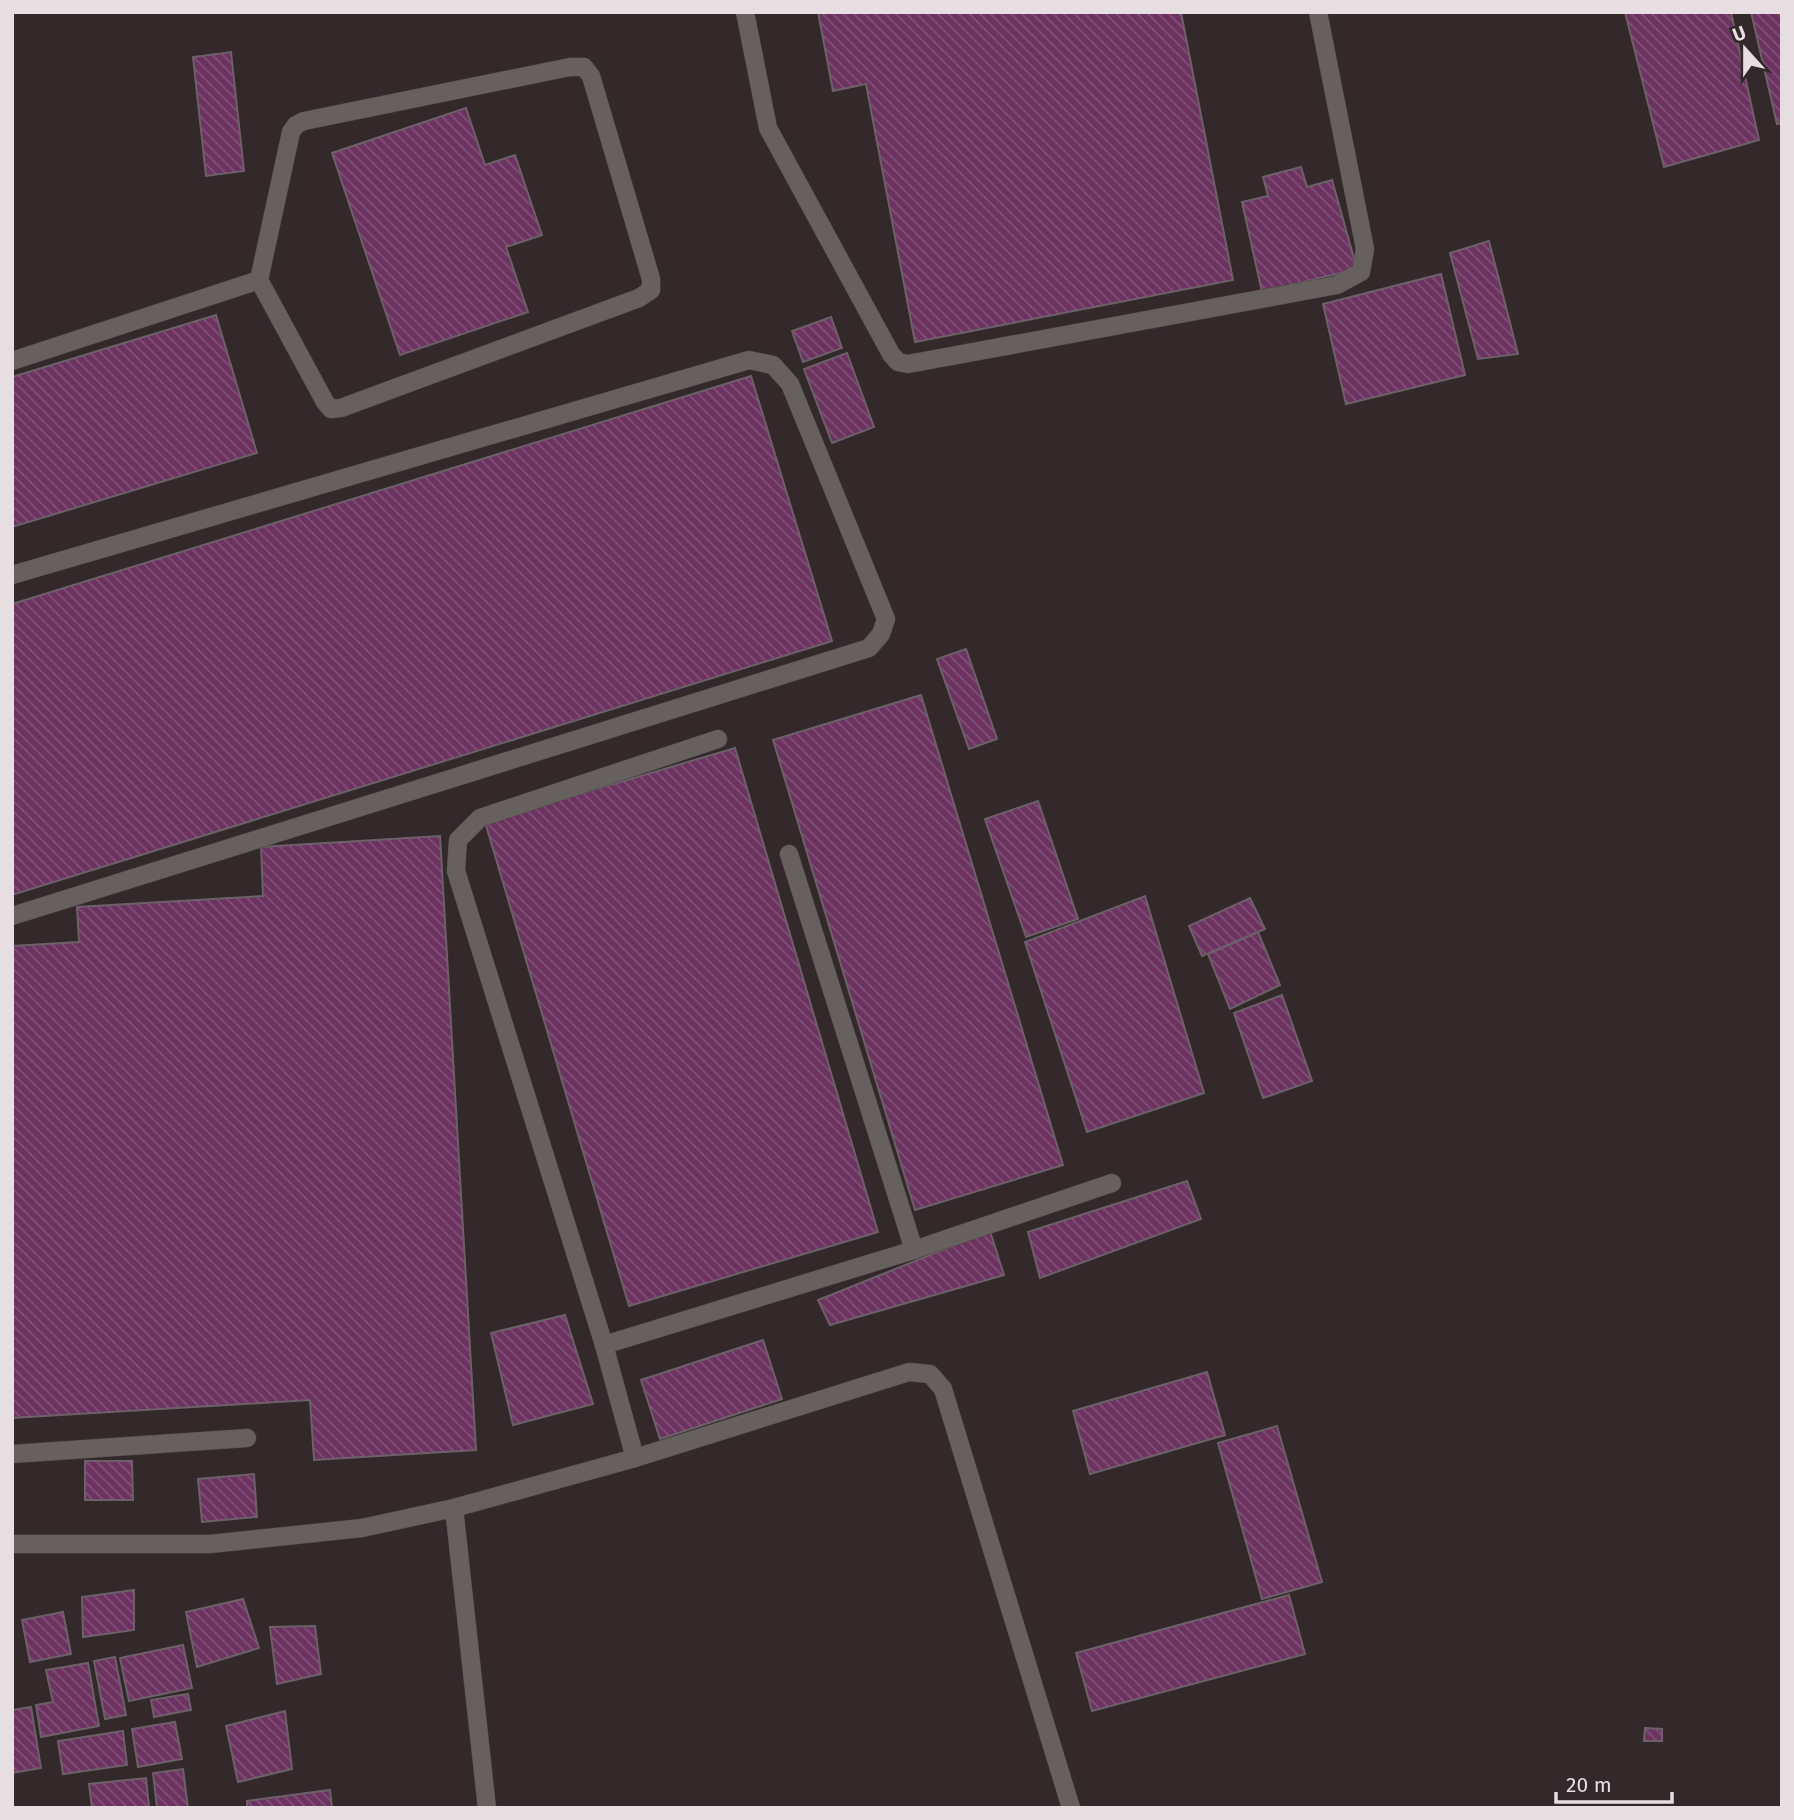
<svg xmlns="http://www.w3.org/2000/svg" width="1794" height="1820" font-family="'Fira Sans',sans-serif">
  <defs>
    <pattern id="building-back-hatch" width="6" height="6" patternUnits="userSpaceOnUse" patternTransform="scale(1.75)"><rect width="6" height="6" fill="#6c3360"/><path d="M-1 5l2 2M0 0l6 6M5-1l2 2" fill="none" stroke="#815076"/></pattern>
  </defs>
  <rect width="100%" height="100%" fill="#33282a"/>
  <g fill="url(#building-back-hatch)" stroke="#6c6169" stroke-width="2">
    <polygon points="818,12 1181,12 1233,280 915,342 866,84 833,91"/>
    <polygon points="1625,12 1731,12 1759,140 1664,167"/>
    <polygon points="1751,12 1782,12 1782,123 1777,124"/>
    <polygon points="231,52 244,171 206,176 193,57"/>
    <polygon points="466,108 485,165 515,155 542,235 506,247 528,312 400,355 332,153"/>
    <polygon points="1301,167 1307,187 1332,180 1357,269 1262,292 1242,202 1268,196 1263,177"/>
    <polygon points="1489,241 1518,354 1478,359 1450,253"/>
    <polygon points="1441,274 1465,375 1346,404 1323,304"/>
    <polygon points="216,315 257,453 12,527 12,377"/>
    <polygon points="831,317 842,348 803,362 792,331"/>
    <polygon points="847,353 874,427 832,443 804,369"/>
    <polygon points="751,376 832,641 12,895 12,604"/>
    <polygon points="966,649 997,739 969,749 937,659"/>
    <polygon points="921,695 1063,1165 915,1210 773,740"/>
    <polygon points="735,748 878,1232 629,1306 485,822"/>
    <polygon points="1038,801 1078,919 1026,937 985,819"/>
    <polygon points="440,836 476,1450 314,1460 310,1400 12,1418 12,946 79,942 77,907 263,896 261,847"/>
    <polygon points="1145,896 1204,1093 1087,1132 1025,942"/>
    <polygon points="1250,898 1265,929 1202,956 1189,926"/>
    <polygon points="1258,932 1280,985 1230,1009 1208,954"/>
    <polygon points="1282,995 1312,1081 1263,1098 1234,1013"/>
    <polygon points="1187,1181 1201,1219 1040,1278 1028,1232"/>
    <polygon points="990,1231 1004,1275 830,1325 818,1300"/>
    <polygon points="565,1315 593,1404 513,1425 491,1333"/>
    <polygon points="763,1340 782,1399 660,1439 641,1380"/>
    <polygon points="1207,1372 1225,1435 1090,1474 1073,1411"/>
    <polygon points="1277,1426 1322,1582 1262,1599 1218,1443"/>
    <polygon points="85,1461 132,1461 133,1500 85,1500"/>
    <polygon points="254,1474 257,1517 202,1522 198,1479"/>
    <polygon points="134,1590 134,1630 83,1637 82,1597"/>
    <polygon points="1289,1595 1305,1654 1092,1711 1076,1653"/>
    <polygon points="243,1599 259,1648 197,1667 186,1612"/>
    <polygon points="63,1612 71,1654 30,1662 22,1620"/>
    <polygon points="315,1626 321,1674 277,1684 270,1627"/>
    <polygon points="183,1645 192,1688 129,1701 120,1658"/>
    <polygon points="115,1657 126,1715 105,1719 94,1661"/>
    <polygon points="88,1663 99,1726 41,1737 36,1705 53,1702 46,1670"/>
    <polygon points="188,1694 191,1710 154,1717 151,1700"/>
    <polygon points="31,1707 41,1768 12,1773 12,1710"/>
    <polygon points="285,1711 292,1769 238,1782 226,1726"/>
    <polygon points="175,1722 182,1759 138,1767 132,1729"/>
    <polygon points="1645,1728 1662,1729 1662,1741 1644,1741"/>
    <polygon points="123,1731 127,1765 63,1774 58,1741"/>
    <polygon points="183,1769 188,1808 157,1808 153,1773"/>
    <polygon points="146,1778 149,1808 92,1808 89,1784"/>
    <polygon points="330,1790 332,1808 247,1808 247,1801"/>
  </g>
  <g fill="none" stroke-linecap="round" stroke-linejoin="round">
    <g stroke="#504547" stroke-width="19">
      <g id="minor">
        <polyline points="745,12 768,128 891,354 898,362 908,364 1337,285 1361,272 1365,249 1318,12"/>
        <polygon points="570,67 584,67 591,76 651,279 651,290 639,298 341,408 331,409 325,402 259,280 291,132 296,125 304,121"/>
        <polyline points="12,361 259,280"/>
        <polyline points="12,575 749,360 773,365 790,384 886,619 881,634 869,648 12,916"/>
        <polyline points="789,854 914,1250"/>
        <polyline points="604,1345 914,1250 1112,1183"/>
        <polyline points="12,1454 247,1438"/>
        <polyline points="635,1458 604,1345 456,871 458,840 480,818 718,739"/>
        <polyline points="454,1508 487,1808"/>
        <polyline points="12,1544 210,1544 362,1528 454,1508 635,1458 909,1372 930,1374 943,1389 1071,1808"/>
      </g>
    </g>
    <use href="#minor" stroke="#66605f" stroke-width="18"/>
  </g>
  <rect width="1794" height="1820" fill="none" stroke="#e6dee0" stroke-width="28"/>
  <g transform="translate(1745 49) rotate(339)" stroke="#33282a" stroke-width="5" paint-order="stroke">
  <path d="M0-5L12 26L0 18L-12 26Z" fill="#e6dee0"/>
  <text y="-10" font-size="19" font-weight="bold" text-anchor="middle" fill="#e6dee0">U</text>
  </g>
  <path d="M1556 1792v10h116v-10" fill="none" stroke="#e6dee0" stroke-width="3.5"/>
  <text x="1566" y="1792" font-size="21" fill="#e6dee0" stroke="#33282a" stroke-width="5" paint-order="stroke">20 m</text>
</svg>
